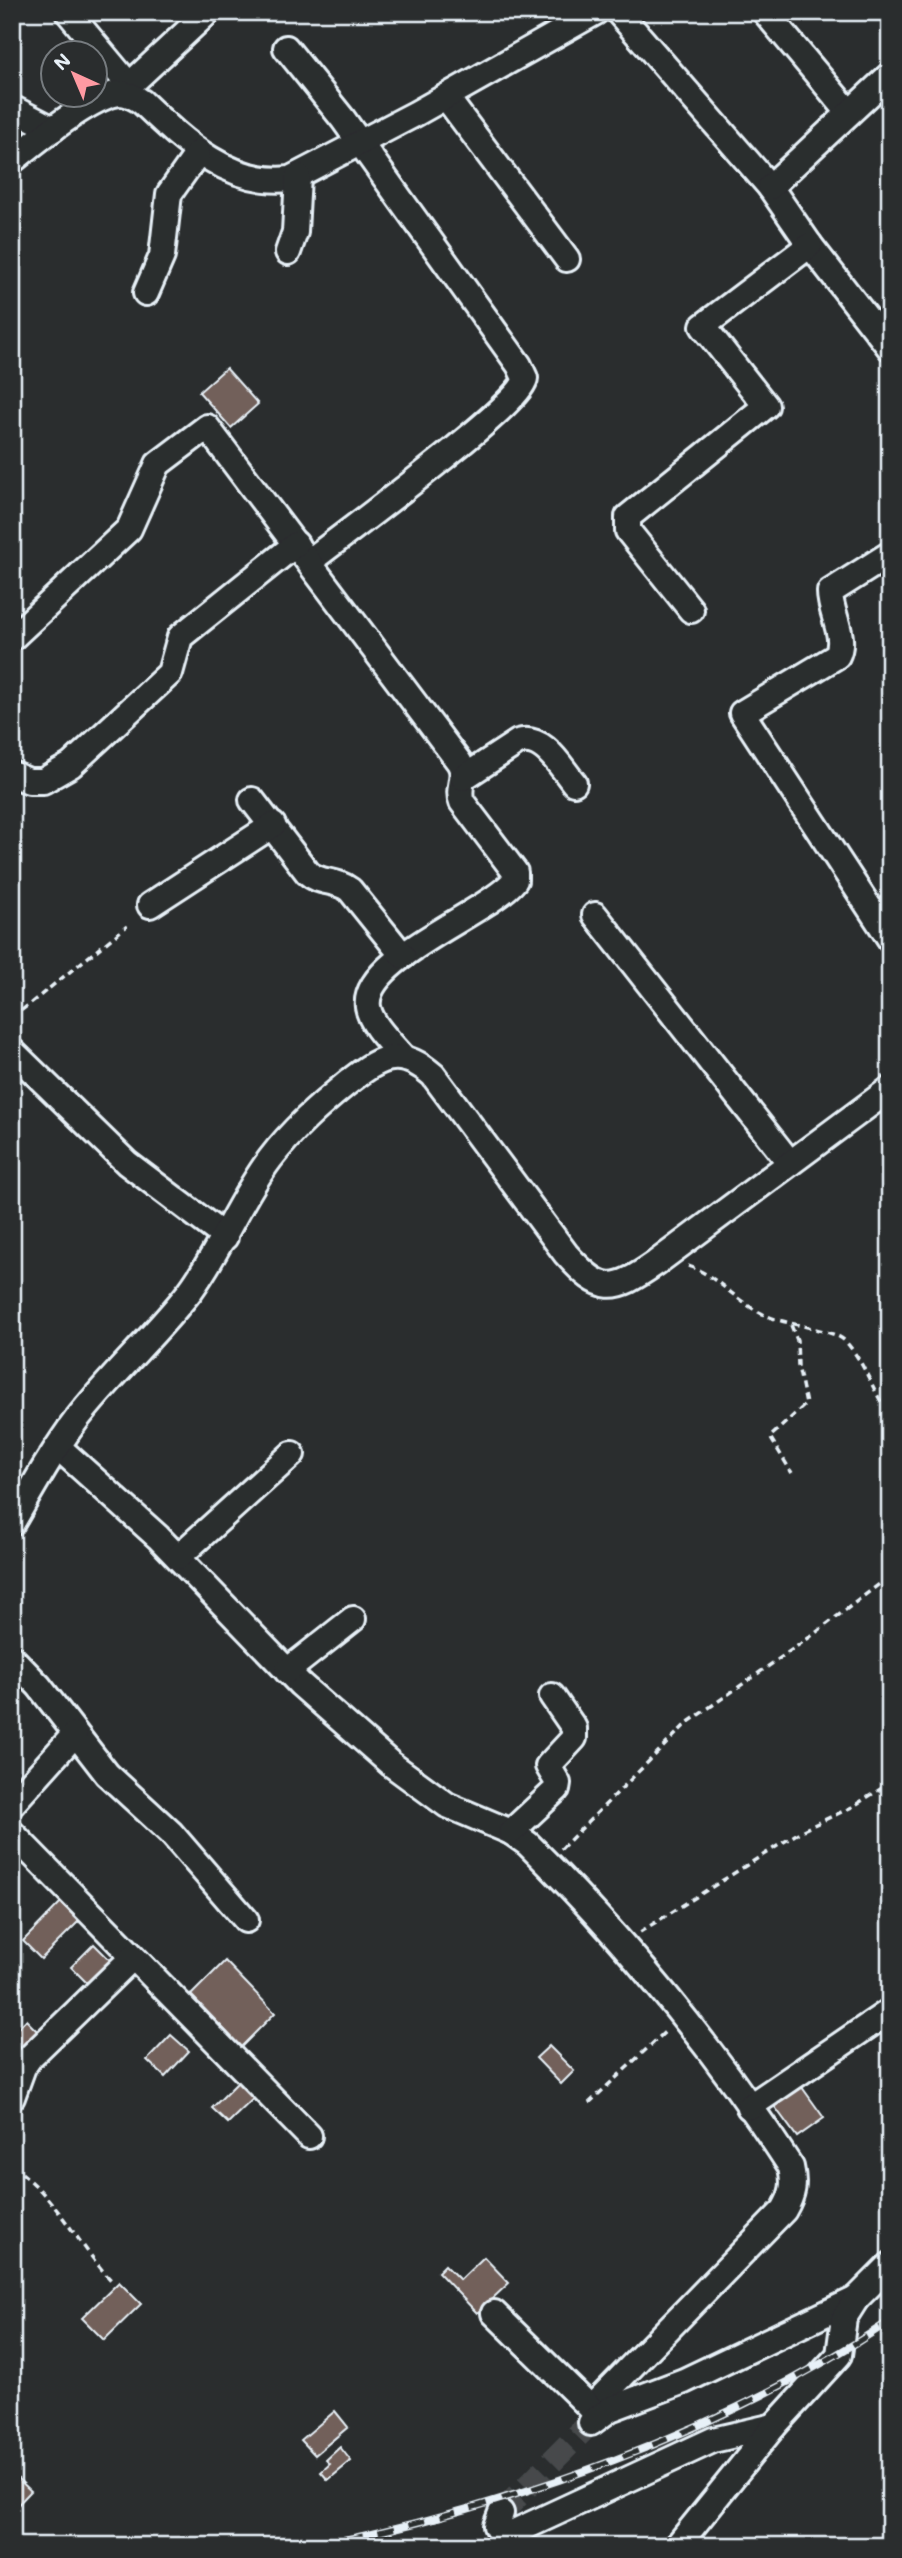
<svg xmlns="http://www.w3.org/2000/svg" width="902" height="2558" font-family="Mali,sans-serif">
  <rect width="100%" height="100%" fill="#2a2d2e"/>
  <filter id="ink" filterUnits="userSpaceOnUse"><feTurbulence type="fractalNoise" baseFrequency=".0143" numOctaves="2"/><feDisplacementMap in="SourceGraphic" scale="14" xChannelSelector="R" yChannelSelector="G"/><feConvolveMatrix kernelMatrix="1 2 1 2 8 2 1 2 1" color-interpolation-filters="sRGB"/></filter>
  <g filter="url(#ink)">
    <g fill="#72605a" stroke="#e8f1f8" stroke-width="2">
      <polygon points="226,368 258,404 231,428 199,392"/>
      <polygon points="64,1899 83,1917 41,1959 23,1941"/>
      <polygon points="94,1944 117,1967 94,1990 71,1967"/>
      <polygon points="225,1961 275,2013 241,2047 191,1995"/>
      <polygon points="26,2020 42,2036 12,2062 12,2034"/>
      <polygon points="171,2035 189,2051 165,2077 147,2060"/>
      <polygon points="549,2046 574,2071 561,2084 536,2058"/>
      <polygon points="241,2079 257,2095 228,2123 212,2108"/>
      <polygon points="799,2083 824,2118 797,2137 772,2103"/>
      <polygon points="484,2257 509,2283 477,2313 438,2272 445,2265 460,2280"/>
      <polygon points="119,2282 141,2304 104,2340 82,2318"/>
      <polygon points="335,2411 348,2427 315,2455 301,2440"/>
      <polygon points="340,2447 351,2461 328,2480 321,2472 330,2464 326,2460"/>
      <polygon points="15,2476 31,2491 12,2511 12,2479"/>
    </g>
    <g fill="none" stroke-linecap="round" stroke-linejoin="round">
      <polyline stroke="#464a4c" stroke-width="24" stroke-dasharray="24 12" stroke-linecap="butt" points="501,2513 588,2425"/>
      <g stroke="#e8f1f8" stroke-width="30">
        <g id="minor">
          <polyline points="68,12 129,85"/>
          <polyline points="618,12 770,187 810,245 890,348"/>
          <polyline points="765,12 848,111"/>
          <path d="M286 48 343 119 519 365 525 378C524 403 340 537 310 561"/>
          <polyline points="121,93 208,12"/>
          <polyline points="446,97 567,259"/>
          <polyline points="12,108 53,129"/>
          <path d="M12 161C34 143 94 93 122 93 130 94 135 97 142 102 183 141 229 186 290 179L415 114 596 12"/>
          <polyline points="770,187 890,75"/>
          <polyline points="288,252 295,232 298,176"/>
          <polyline points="146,293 162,256 169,194 198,153"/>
          <path d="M890 554 830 592C830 614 847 636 837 656L742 713 890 939"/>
          <polyline points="691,610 628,531 628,517 766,406 703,326 810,245"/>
          <path d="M12 638 129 529 158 464 207 427 459 762C468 777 456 787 462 802L515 872V880C489 913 361 959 368 1007 371 1025 391 1043 402 1056"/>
          <polyline points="12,774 29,781 43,781 71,765 170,673 180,637 296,544"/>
          <path d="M463 778 518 742C543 734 560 766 574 783"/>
          <path d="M252 800 308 873C320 884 336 879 350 890L403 956"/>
          <polyline points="150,905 273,825"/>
          <polyline points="595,915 790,1163"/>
          <polyline points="12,1051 127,1163 225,1237"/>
          <path d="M58 1447 158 1537 300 1684 391 1764 447 1805 511 1832 528 1844C627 1942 715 2049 791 2167 795 2184 793 2194 784 2210L591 2408"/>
          <path d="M12 1523C33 1487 52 1452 77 1419 112 1374 155 1336 190 1291 221 1249 239 1200 270 1159 292 1130 318 1107 346 1084 378 1059 398 1044 433 1075L566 1254C602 1294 613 1293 656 1263L890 1089"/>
          <polyline points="178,1557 292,1454"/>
          <polyline points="12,1658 39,1686 107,1774 171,1833 246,1920"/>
          <polyline points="287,1671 353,1619"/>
          <polyline points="12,1804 75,1734"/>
          <polyline points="511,1832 557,1789 558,1783 548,1766 574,1738 574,1728 552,1696"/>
          <polyline points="12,1833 309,2136"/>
          <polyline points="12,2097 23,2067 30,2057 133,1957"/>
          <polyline points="749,2107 890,2011"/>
          <polyline points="494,2313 599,2416"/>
          <polyline points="591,2423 610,2409 684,2381 856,2299"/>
          <polyline points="501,2513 496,2526 500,2533 508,2535 713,2440 774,2426"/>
          <polyline points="677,2546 774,2426 839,2355 844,2318 856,2299 890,2265"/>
        </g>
      </g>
      <g stroke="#e8f1f8" stroke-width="3.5" stroke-dasharray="7 5" stroke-linecap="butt">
        <polyline points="12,1018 127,926"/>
        <path d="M688 1266C717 1275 737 1303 765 1315 785 1325 834 1329 845 1341 865 1362 873 1393 890 1415"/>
        <polyline points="791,1325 797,1340 798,1366 806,1404 770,1437 792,1473"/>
        <polyline points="561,1849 687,1723 810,1637 890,1576"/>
        <polyline points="640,1932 803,1830 852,1807 890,1783"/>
        <polyline points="589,2103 667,2030"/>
        <path d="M12 2166C55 2195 77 2244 112 2281"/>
      </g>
      <use href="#minor" stroke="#2a2d2e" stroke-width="24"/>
      <g stroke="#e8f1f8" stroke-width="8">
        <g id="rail">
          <path d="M316 2546C509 2507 726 2431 890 2321"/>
          <polyline points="881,2546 890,2534"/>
        </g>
      </g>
      <use href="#rail" stroke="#2a2d2e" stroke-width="5" stroke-dasharray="16" stroke-linecap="butt"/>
    </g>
  </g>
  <rect width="902" height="2558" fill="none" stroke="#2a2d2e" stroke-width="42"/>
  <rect x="21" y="21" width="860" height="2516" fill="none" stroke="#e8f1f8" stroke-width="2.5" filter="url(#ink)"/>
  <g transform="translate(74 74) rotate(316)"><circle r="33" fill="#2a2d2e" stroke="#767b7f" stroke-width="2"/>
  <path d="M0-5L12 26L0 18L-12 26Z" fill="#ff9aa2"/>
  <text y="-10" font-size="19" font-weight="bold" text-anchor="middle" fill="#e8f1f8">N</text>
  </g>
</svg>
